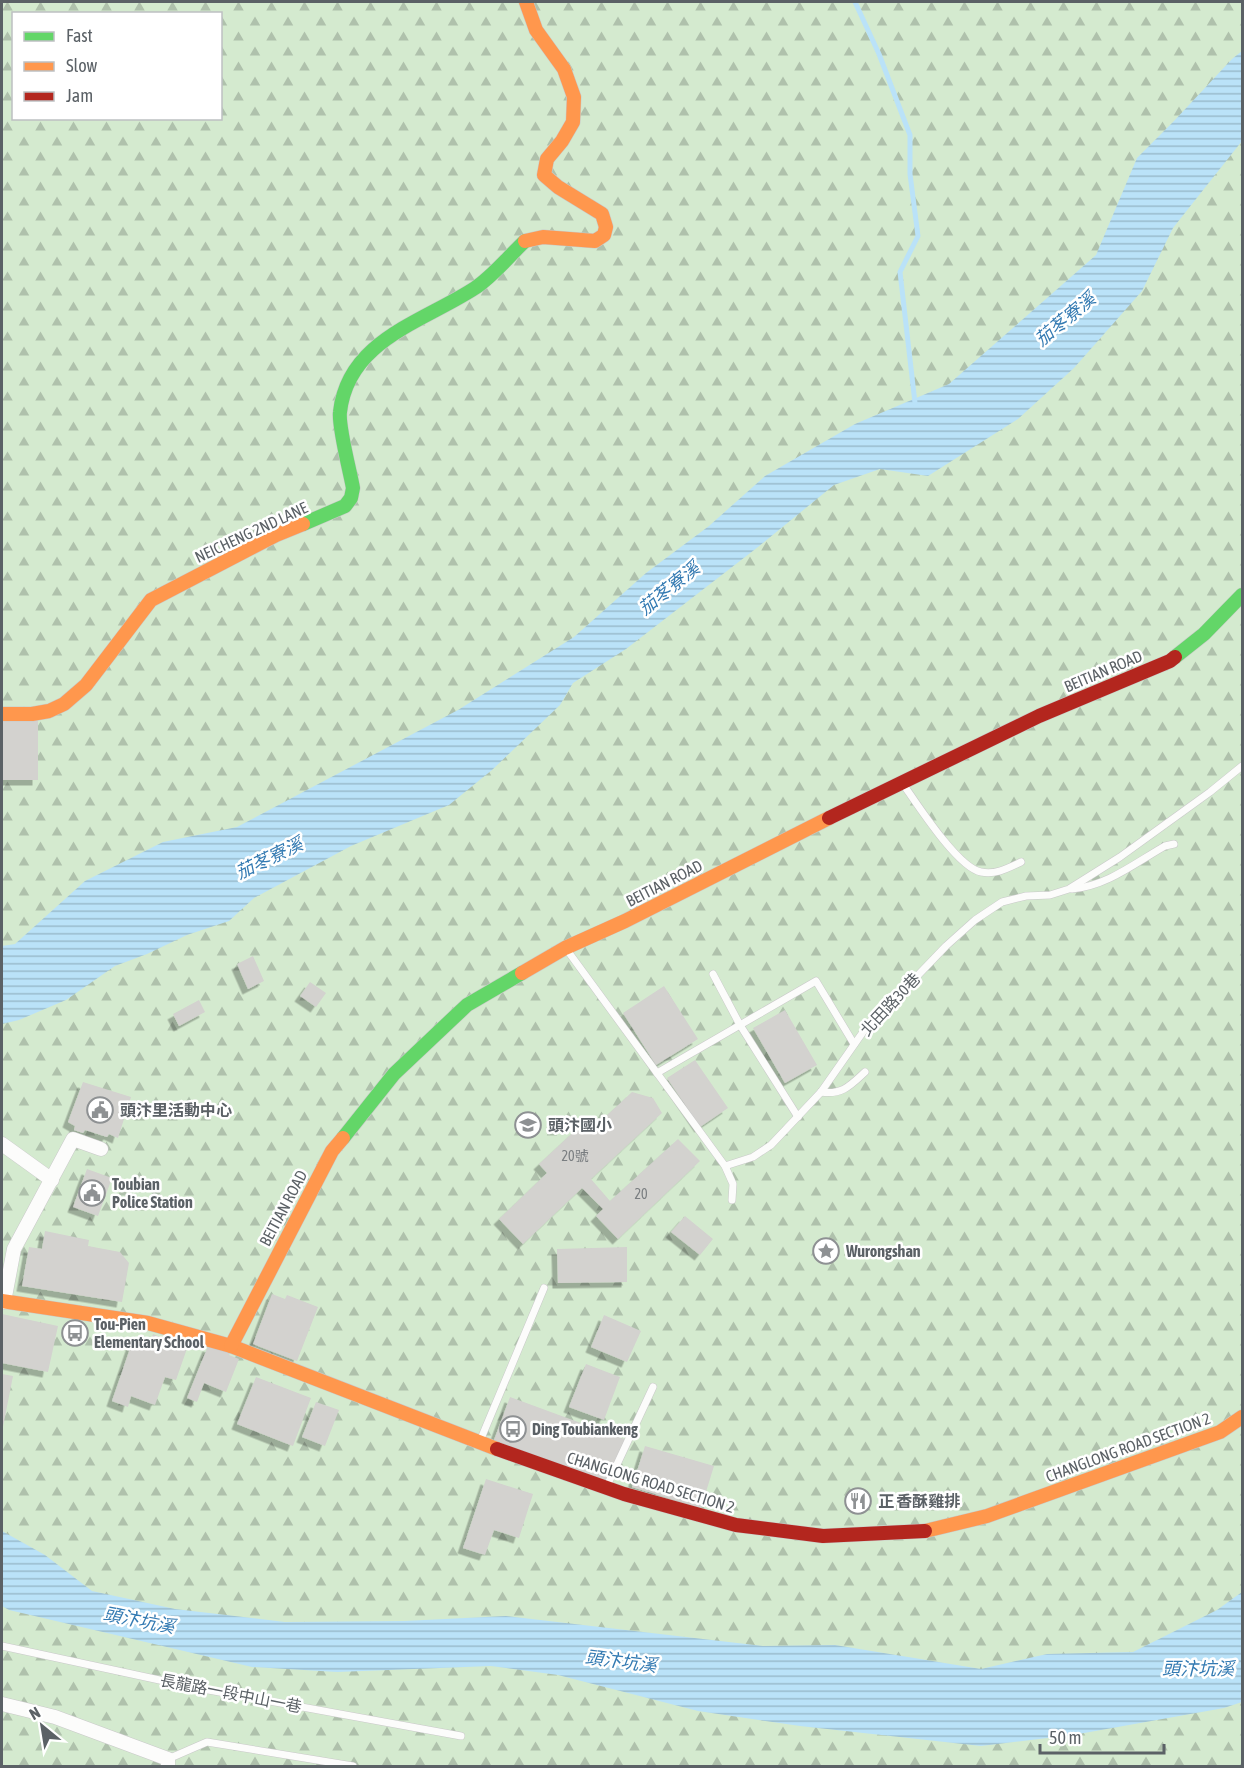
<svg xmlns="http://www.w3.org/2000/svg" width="1244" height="1768" font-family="'Asap Condensed','Noto Sans TC',sans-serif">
  <defs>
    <pattern id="forest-firs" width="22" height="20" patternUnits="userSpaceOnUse" patternTransform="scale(1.5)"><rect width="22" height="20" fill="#d4eacf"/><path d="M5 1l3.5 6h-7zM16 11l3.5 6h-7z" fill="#afc1ac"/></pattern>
    <pattern id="water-rules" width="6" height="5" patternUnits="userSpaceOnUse" patternTransform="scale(1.5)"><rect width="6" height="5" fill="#bae2f8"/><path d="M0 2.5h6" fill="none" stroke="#9abbcd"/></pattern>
    <filter id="shadow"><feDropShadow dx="-5.5" dy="5.5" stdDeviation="0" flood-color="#0004"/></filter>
  </defs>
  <rect width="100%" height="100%" fill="#edebe6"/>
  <path fill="url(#forest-firs)" fill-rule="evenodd" d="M2 2H1242V1766H2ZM14 14H220V118H14Z"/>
  <g fill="url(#water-rules)">
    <polygon points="1242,51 1242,141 1173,228 1142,291 1074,368 1018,419 928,476 880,469 834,485 758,547 626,649 573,683 560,705 492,770 449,805 351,846 254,898 229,921 187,935 147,954 115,966 66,1000 19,1020 2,1024 2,946 15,944 85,881 163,842 237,827 458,710 574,637 646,573 709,526 765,476 855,424 949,384 1096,255 1137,158 1174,121 1232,59"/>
    <polygon points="2,1531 45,1555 92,1591 175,1609 285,1622 404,1621 506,1616 763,1646 835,1645 981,1669 1047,1654 1133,1652 1217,1610 1242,1592 1242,1702 1224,1708 1073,1735 981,1746 800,1726 698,1711 558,1675 491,1666 337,1672 252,1667 9,1610 2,1606"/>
  </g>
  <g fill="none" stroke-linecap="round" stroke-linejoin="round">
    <polyline stroke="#bae2f8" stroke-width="5" points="855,2 879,54 910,135 910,174 918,236 900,272 915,403"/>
  </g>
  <g fill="#d3d2cf" filter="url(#shadow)">
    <polygon points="2,715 38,721 38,780 2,780"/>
    <polygon points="253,956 264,981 248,989 237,964"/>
    <polygon points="310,982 326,993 316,1007 300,996"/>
    <polygon points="664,986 698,1039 656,1065 623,1013"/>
    <polygon points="199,1000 205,1012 179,1026 173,1014"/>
    <polygon points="785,1010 817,1065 785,1083 753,1028"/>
    <polygon points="695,1060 728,1108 700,1127 667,1078"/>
    <polygon points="83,1082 131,1097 118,1138 109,1134 107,1137 85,1130 83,1133 74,1130 75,1126 68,1122"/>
    <polygon points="632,1092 653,1098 662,1113 591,1179 610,1201 678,1139 700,1161 618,1239 596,1216 603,1209 582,1188 523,1244 499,1219 547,1173 539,1164 582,1124 589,1132"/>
    <polygon points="87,1169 112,1178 98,1216 73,1207"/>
    <polygon points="685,1216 713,1239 700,1255 671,1232"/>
    <polygon points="45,1231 89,1240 88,1246 120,1252 129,1263 122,1302 22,1286 29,1247 42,1249"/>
    <polygon points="627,1247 627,1282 558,1283 557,1249"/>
    <polygon points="272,1294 285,1299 287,1295 318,1307 297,1361 253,1344"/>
    <polygon points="2,1314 58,1326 48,1372 2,1363"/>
    <polygon points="604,1315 641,1331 627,1362 591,1347"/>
    <polygon points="167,1332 190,1340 176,1380 165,1377 155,1405 131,1396 128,1407 112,1401 134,1337 150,1343 153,1334 165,1339"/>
    <polygon points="208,1346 230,1353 229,1355 239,1359 226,1392 204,1383 197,1402 187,1398"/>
    <polygon points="586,1364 620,1377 604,1420 569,1407"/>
    <polygon points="2,1374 13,1376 3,1427 2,1427"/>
    <polygon points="256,1377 311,1398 293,1446 237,1424"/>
    <polygon points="510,1397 627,1440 611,1483 494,1440"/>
    <polygon points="316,1402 339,1410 325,1446 302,1437"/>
    <polygon points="645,1446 714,1466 701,1508 632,1487"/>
    <polygon points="486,1479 533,1494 519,1538 494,1530 485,1555 463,1548"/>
  </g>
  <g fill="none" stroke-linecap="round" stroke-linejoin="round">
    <g stroke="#c9c9c9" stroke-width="8">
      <g id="lane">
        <path d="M903 784C917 804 958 868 981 872 996 875 1008 868 1021 862"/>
        <path d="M1072 889C1107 886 1135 863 1165 846L1174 844"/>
        <polyline points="567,950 725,1166 753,1157 771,1145 821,1092 870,1022 898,996 946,946 975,920 1002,902 1026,896 1050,895 1069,889 1120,857 1210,792 1242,766"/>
        <polyline points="713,974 740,1025 798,1117"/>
        <polyline points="657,1073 816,981 854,1044"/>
        <path d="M821 1092C842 1095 850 1086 865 1072"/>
        <polyline points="725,1166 733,1184 732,1200"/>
        <polyline points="480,1441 544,1288"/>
        <polyline points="606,1488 653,1387"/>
        <polyline points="2,1646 192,1687 461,1736"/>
        <polyline points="168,1759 207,1742 353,1766"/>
      </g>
    </g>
    <g stroke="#c9c9c9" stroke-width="15">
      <g id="street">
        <polyline points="2,1144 52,1180"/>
        <polyline points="4,1302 14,1249 73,1139 101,1149"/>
        <polyline points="2,1704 55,1717 168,1759 168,1766"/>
      </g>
    </g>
    <g stroke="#cacaca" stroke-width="15">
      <g id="fast">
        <path d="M303 524 345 506 351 498 353 488C350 471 338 426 340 412 348 340 423 322 475 288 493 276 509 256 525 241"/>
        <polyline points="1175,657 1204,634 1242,595"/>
        <polyline points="343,1138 394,1074 467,1005 522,973"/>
      </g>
    </g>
    <g stroke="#cacaca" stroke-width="15">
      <g id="slow">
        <polyline points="525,241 543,237 595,241 604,235 606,227 602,214 558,187 544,175 547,159 562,141 573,122 574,97 564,69 536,30 526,2"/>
        <polyline points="2,714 32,714 49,711 64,704 86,685 151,600 276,535 303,524"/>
        <polyline points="522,973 565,948 625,921 829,818"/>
        <polyline points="2,1301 148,1323 231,1346 497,1449"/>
        <polyline points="231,1346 332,1151 343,1138"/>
        <polyline points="925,1531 987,1516 1220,1432 1242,1417"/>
      </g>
    </g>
    <g stroke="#cacaca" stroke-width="15">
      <g id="jam">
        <polyline points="829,818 1039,716 1170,661 1175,657"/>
        <polyline points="497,1449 624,1494 736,1525 823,1536 925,1531"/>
      </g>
    </g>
    <use href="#lane" stroke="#fcfcfb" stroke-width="7"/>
    <use href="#street" stroke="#fcfcfb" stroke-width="14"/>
    <use href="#fast" stroke="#63d668" stroke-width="14"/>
    <use href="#slow" stroke="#ff974d" stroke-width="14"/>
    <use href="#jam" stroke="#b3261e" stroke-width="14"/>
  </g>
  <defs>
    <g id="civic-ring" transform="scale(1.35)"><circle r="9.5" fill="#fff" stroke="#8e9193" stroke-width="1.5"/><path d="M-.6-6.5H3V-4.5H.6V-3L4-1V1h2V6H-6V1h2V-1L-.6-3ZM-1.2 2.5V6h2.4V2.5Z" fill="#8e9193"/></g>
    <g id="school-ring" transform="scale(1.35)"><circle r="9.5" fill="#fff" stroke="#8e9193" stroke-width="1.5"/><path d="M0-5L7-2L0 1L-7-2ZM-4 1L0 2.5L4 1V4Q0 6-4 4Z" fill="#8e9193"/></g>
    <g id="sight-ring" transform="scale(1.35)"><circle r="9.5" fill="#fff" stroke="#8e9193" stroke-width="1.5"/><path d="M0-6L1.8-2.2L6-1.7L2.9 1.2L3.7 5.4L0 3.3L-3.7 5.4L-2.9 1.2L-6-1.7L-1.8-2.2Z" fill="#8e9193"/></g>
    <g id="bus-ring" transform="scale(1.35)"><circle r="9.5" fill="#fff" stroke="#8e9193" stroke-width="1.5"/><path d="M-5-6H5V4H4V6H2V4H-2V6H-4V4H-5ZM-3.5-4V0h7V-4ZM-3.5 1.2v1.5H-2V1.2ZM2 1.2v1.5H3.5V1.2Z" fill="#8e9193"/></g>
    <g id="restaurant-ring" transform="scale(1.35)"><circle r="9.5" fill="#fff" stroke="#8e9193" stroke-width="1.5"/><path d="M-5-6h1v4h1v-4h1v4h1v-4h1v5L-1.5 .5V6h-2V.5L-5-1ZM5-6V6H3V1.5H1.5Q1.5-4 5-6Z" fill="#8e9193"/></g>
  </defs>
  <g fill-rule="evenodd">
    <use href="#civic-ring" x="100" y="1110"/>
    <use href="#school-ring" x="528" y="1125"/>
    <use href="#civic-ring" x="92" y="1193"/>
    <use href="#sight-ring" x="826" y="1251"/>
    <use href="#bus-ring" x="75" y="1333"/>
    <use href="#bus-ring" x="513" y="1429"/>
    <use href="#restaurant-ring" x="858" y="1501"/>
  </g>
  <g text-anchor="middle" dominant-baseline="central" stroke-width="5" stroke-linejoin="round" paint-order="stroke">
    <g font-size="14" fill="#7a7e81">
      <text x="575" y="1156">20號</text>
      <text x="641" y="1194">20</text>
    </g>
    <g font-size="16" fill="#5b6166" stroke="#fff">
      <text transform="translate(251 532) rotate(-25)">NEICHENG 2ND LANE</text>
      <text transform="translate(1103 671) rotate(-23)">BEITIAN ROAD</text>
      <text transform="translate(664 883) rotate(-27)">BEITIAN ROAD</text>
      <text transform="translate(890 1004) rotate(-47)">北田路30巷</text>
      <text transform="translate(283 1208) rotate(-62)">BEITIAN ROAD</text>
      <text transform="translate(1128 1447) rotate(-20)">CHANGLONG ROAD SECTION 2</text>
      <text transform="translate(651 1482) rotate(17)">CHANGLONG ROAD SECTION 2</text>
      <text transform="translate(231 1693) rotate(11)">長龍路一段中山一巷</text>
    </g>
    <g font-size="16" font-weight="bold" fill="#5b6166" stroke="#fff" text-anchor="start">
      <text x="120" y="1110">頭汴里活動中心</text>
      <text x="548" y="1125">頭汴國小</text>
      <text x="112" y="1184">Toubian<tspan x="112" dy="18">Police Station</tspan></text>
      <text x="846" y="1251">Wurongshan</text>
      <text x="94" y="1324">Tou-Pien<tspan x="94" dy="18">Elementary School</tspan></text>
      <text x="532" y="1429">Ding Toubiankeng</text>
      <text x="878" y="1501">正 香酥雞排</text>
    </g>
    <g font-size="18" font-style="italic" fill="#337ab2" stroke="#fff">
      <text transform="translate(1065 319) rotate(-40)">茄苳寮溪</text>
      <text transform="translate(669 588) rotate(-39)">茄苳寮溪</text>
      <text transform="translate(269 858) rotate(-26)">茄苳寮溪</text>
      <text transform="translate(139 1620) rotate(11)">頭汴坑溪</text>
      <text transform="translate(621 1661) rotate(7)">頭汴坑溪</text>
      <text x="1198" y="1668">頭汴坑溪</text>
    </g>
  </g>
  <rect width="1244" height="1768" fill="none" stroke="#5b6166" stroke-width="6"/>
  <rect x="12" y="12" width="210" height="108" fill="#ffffff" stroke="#bdc0c2" stroke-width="1.5"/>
  <rect x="24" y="32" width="30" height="9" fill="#63d668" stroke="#bdc0c2" stroke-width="1.5"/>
  <text x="66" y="42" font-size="18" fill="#5b6166">Fast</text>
  <rect x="24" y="62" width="30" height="9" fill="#ff974d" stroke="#bdc0c2" stroke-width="1.5"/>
  <text x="66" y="72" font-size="18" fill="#5b6166">Slow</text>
  <rect x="24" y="92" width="30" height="9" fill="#b3261e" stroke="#bdc0c2" stroke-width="1.5"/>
  <text x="66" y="102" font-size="18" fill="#5b6166">Jam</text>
  <g transform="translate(42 1726) rotate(330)" stroke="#ffffff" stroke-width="4.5" paint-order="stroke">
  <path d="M0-4.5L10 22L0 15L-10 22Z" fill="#5b6166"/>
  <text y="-9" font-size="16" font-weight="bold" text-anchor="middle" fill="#5b6166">N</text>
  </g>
  <path d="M1040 1744v9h124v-9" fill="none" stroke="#5b6166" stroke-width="3"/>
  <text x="1049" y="1744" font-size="18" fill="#5b6166" stroke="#ffffff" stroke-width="4.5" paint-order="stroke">50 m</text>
</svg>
